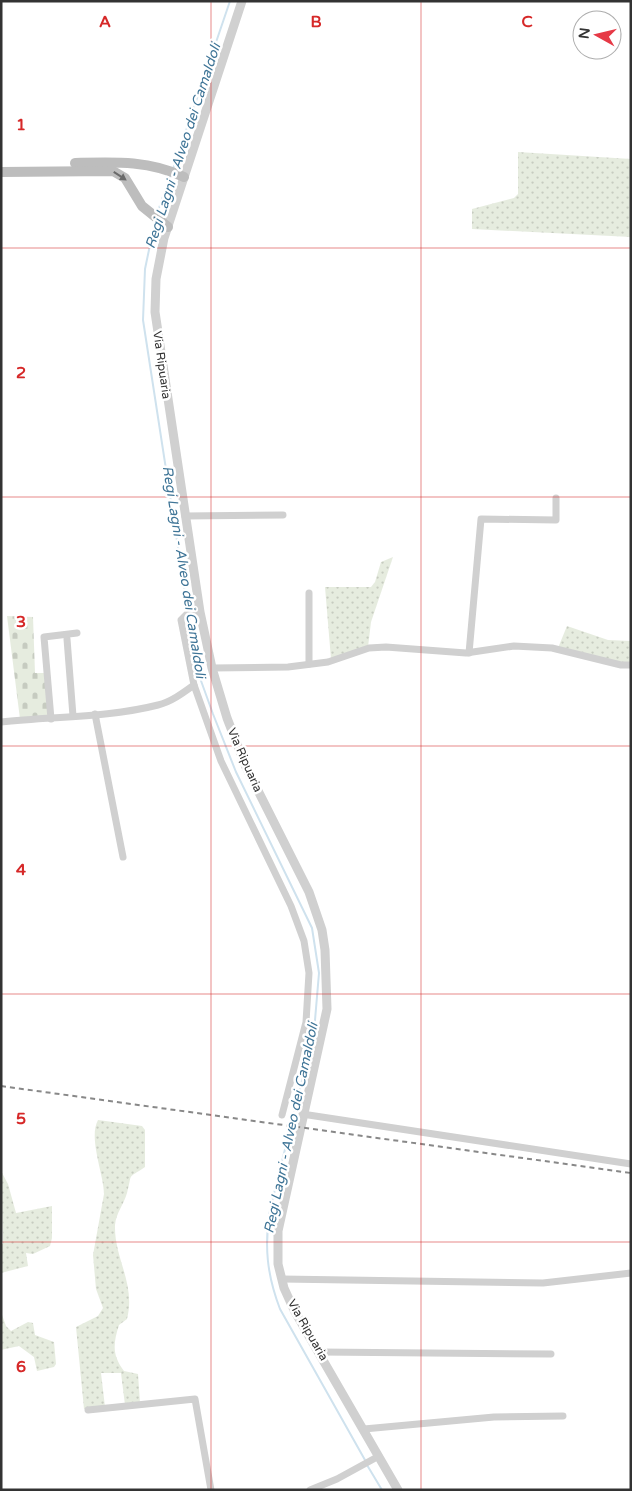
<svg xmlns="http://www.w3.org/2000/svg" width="632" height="1491" font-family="'Varela Round',sans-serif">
  <defs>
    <pattern id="grass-dots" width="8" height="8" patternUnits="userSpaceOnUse" patternTransform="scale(1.25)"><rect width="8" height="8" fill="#e6ecdf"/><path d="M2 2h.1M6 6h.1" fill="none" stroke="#c6cbc0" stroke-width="1.8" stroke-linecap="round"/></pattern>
    <pattern id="cemetery-stones" width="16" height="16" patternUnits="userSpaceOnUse" patternTransform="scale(1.25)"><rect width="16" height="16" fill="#e6ecdf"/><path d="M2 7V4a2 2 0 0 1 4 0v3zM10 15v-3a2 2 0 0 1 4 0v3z" fill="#c6cbc0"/></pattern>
  </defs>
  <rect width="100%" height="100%" fill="#fff"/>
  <g fill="url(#grass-dots)">
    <polygon points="518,152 631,159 631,237 472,229 472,209 514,198 518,194"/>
    <polygon points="393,557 371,622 368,647 331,659 325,587 371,587 375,582 381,562"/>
    <polygon points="567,626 608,640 631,641 631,663 614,661 558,648"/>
    <path d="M98 1120 142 1126 145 1130V1167C126 1180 133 1171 127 1193 124 1204 116 1213 115 1225 114 1258 136 1284 127 1319L119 1325C113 1344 112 1355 124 1371L138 1374 140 1403 125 1405 121 1373H101L105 1407 84 1409 76 1327 98 1316 103 1308 96 1289 93 1255 104 1194C104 1175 88 1138 98 1120Z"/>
    <polygon points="1,1171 8,1184 16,1213 52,1206 52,1238 50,1246 33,1254 26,1253 28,1266 1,1273 1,1244 3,1244"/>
    <polygon points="1,1312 6,1326 11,1331 28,1322 33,1323 35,1335 54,1342 56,1364 54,1367 37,1371 34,1357 19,1346 1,1350"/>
  </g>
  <polygon fill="url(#cemetery-stones)" points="7,616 33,617 35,673 44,673 49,716 20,719"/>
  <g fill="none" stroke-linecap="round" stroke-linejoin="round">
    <g stroke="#cfe2ee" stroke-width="2">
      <polyline points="173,169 230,1"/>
      <polyline points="157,214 170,176"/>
      <polyline points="155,221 145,269 143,320 188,612"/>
      <path d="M189 616 200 678 213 714 236 772 312 928 319 973 314 1032 270 1210C264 1246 267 1275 280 1309L365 1460"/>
      <polyline points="367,1465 382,1490"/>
    </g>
    <g stroke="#d0d0d0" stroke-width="7">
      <polyline points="185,516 283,515"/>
      <polyline points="309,593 309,664"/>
      <polyline points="200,612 186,615 181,620 194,685 221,761 291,906 304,941 309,973 306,1022 282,1115"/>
      <polyline points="67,639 73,716"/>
      <polyline points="469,653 481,519 556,520 556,498"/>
      <polyline points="212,668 288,667 328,662 369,648 386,647 466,653 514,646 552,648 621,665 631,665"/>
      <polyline points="95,714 123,857"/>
      <polyline points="51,719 44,637 77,633"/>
      <path d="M1 722C52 716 107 718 158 705 171 702 183 693 194 685"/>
      <polyline points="302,1114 631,1164"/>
      <polyline points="282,1279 543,1283 631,1273"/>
      <polyline points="320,1352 551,1354"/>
      <polyline points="88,1410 195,1399 211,1490"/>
      <polyline points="364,1429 494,1417 563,1416"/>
      <polyline points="310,1490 337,1479 379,1456"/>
    </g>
    <polyline stroke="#d0d0d0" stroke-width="9" points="242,1 164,238 156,279 155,312 200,612 212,668 227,718 246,767 309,892 322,930 325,950 327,1009 278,1231 278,1264 284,1288 294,1310 398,1490"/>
    <g stroke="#bdbdbd" stroke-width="10">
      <path d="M75 163C113 162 149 160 184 177"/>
      <polyline points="1,172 113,171 125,178 142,206 168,227"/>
    </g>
    <polyline stroke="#888" stroke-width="2" stroke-dasharray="5 4" stroke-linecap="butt" points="1,1086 631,1173"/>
  </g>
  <defs><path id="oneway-solid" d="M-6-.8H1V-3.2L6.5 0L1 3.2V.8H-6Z" transform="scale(1.25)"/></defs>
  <use fill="#6a6a6a" href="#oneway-solid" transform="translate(120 176) rotate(33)"/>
  <path fill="none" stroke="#d62828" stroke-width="1" stroke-opacity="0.55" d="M211 1V1490M421 1V1490M1 248H631M1 497H631M1 746H631M1 994H631M1 1242H631"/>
  <g text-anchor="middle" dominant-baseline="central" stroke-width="5" stroke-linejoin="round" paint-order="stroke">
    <g font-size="12" fill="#333" stroke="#fff">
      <text transform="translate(162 365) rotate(82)">Via Ripuaria</text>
      <text transform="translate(245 760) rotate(66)">Via Ripuaria</text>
      <text transform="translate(308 1330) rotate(60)">Via Ripuaria</text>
    </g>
    <g font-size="14" font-style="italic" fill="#3f7597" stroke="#fff">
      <text transform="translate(183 146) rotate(-72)">Regi Lagni - Alveo dei Camaldoli</text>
      <text transform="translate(184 572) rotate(81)">Regi Lagni - Alveo dei Camaldoli</text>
      <text transform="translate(291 1128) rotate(-78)">Regi Lagni - Alveo dei Camaldoli</text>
    </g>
  </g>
  <g font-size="16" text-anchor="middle" font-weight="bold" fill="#d62828" stroke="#fff" stroke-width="5" stroke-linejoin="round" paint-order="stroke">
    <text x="105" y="27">A</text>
    <text x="316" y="27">B</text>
    <text x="527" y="27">C</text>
    <text x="21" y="130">1</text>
    <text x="21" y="378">2</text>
    <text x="21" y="627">3</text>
    <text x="21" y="875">4</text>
    <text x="21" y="1124">5</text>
    <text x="21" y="1372">6</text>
  </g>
  <rect width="632" height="1491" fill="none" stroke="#333333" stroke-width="5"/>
  <g transform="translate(597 35) rotate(278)"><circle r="24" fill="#ffffff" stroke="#adadad"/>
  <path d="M0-4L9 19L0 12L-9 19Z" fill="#e63946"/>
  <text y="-8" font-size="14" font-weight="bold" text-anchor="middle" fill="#333333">N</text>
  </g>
</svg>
